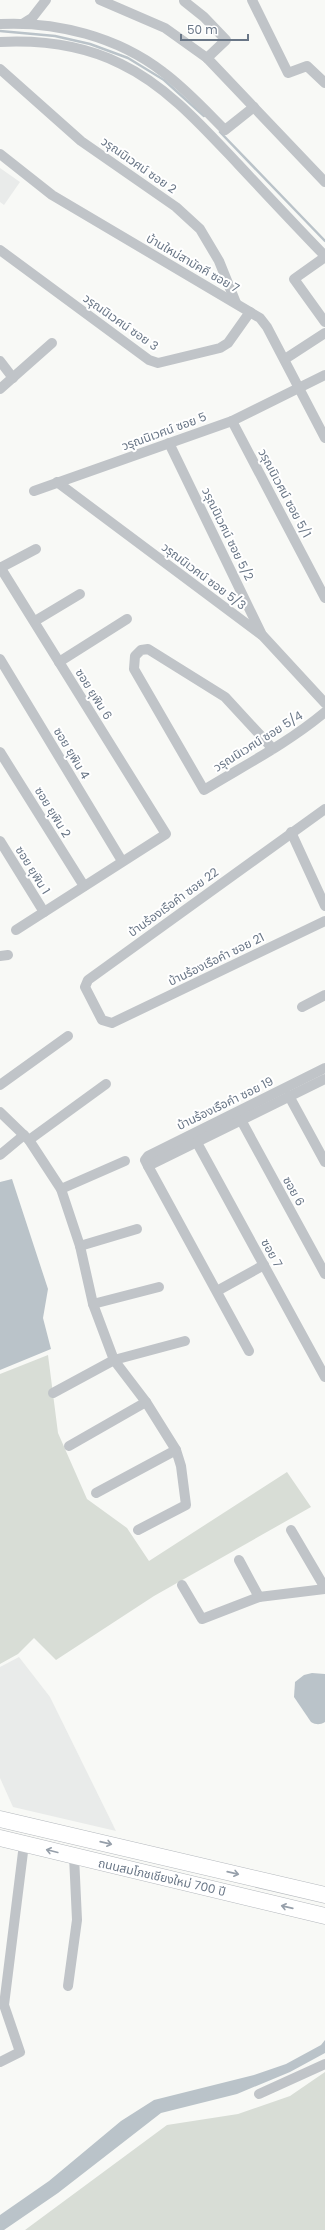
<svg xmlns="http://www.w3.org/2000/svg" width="325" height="2230" font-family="Poppins,'Noto Sans Thai',sans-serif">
  <rect width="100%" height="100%" fill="#f8f9f6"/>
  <g fill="#e9ebea">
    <polygon points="0,168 20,182 4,205 0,202"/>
    <polygon points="19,1657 50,1697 116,1831 13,1807 0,1778 0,1667"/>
  </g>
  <g fill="#d8ddd6">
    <polygon points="48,1355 58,1433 87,1499 127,1528 149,1561 287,1472 311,1507 154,1596 56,1660 34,1638 18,1654 0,1664 0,1374"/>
    <polygon points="325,2072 325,2230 25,2230 167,2125 238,2114 290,2096"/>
  </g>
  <g fill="#bac3c9">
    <polygon points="12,1179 48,1289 43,1318 51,1349 0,1370 0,1182"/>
    <path d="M312 1673 325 1674V1722C320 1725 316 1725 311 1722L294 1697 295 1682 304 1675Z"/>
    <polygon points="325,2040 325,2053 290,2072 237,2094 161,2113 58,2193 4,2230 0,2230 0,2215 49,2181 121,2121 154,2100 254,2075 286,2064 321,2045"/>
  </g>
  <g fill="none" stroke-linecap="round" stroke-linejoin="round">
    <g stroke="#bac3c9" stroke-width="2.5">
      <polyline points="0,31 55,36 90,44 128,58 164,80 204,116"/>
      <polyline points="220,132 325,241"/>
    </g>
    <g stroke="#b4b8bd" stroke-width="17">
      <g id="primary">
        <polyline points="0,1819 325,1895"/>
        <polyline points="0,1838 325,1916"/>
      </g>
    </g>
    <g stroke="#c0c4c8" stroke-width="10">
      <polyline points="100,0 165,28 207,58 325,182"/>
      <polyline points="252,0 288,73 307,66 325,83"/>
      <polyline points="184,1 204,17 226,40 207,58"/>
      <polyline points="24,23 32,18 46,0"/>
      <path d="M0 24C56 21 118 37 163 72 186 89 205 110 225 130L254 107"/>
      <path d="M0 42C41 40 83 45 121 64 167 86 203 127 238 164 267 195 296 226 325 256"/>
      <polyline points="0,69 81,141 176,207 200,229 219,261 236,303"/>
      <polyline points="0,154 52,195 260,318 267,327 325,438"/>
      <polyline points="0,250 149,360 158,363 220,348 228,343 250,312"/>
      <polyline points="325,257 294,279 325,322"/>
      <polyline points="285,359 325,333"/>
      <polyline points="0,361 13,378"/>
      <polyline points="0,389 52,343"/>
      <polyline points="232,421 325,598"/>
      <polyline points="169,443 262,635"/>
      <polyline points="57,482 263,636 325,703"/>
      <polyline points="34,491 232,421 325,375"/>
      <polyline points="0,567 166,834 16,930"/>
      <polyline points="0,568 36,549"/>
      <polyline points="35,621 80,594"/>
      <polyline points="0,659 122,861"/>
      <polyline points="59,662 127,619"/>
      <path d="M273 749 225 697 148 649 141 650 135 656 134 669 204 790C245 765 288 743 325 712"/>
      <polyline points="0,752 84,886"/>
      <polyline points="325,809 88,980 85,987 102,1020 112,1023 325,921"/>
      <polyline points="291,832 325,906"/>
      <polyline points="0,841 44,912"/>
      <polyline points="0,956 8,955"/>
      <polyline points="302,1007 325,995"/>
      <polyline points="0,1085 68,1036"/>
      <polyline points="289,1096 325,1162"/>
      <polyline points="0,1112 29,1140 61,1189 80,1246 93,1304 114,1360 146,1402 176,1450 181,1466 186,1505 138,1530"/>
      <polyline points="241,1120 325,1274"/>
      <polyline points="29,1140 106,1084"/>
      <polyline points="196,1141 325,1377"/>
      <polyline points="0,1155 24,1135"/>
      <polyline points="148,1166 145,1160 148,1156 325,1068"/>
      <polyline points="61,1189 125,1161"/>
      <polyline points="80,1246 137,1229"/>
      <polyline points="217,1291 264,1265"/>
      <polyline points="93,1304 159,1287"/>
      <polyline points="249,1351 148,1166 325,1079"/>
      <polyline points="53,1393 114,1360 185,1341"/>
      <polyline points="69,1446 146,1402"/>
      <polyline points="96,1493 176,1450"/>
      <polyline points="291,1530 325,1588"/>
      <polyline points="239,1560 259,1597"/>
      <polyline points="182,1585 202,1619 259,1597 325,1589"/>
      <polyline points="68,1986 77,1920 74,1856"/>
      <polyline points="0,2062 20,2052 4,2005 24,1844"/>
      <polyline points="259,2094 325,2064"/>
    </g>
    <use href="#primary" stroke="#fff" stroke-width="16"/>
  </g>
  <defs><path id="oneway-shaft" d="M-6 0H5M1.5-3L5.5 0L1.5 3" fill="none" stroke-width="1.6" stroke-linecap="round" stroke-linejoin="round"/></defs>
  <g stroke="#969faa">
    <use href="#oneway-shaft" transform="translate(106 1843) rotate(13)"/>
    <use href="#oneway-shaft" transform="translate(52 1851) rotate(-166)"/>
    <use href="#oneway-shaft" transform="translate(233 1873) rotate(13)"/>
    <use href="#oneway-shaft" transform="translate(287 1907) rotate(-167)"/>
  </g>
  <g text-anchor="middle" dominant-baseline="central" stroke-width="4" stroke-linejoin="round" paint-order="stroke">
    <g font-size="12" fill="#697686" stroke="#fff">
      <text transform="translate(139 165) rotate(35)">วรุณนิเวศน์ ซอย 2</text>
      <text transform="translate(193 263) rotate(30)">บ้านใหม่สามัคคี ซอย 7</text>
      <text transform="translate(121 322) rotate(35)">วรุณนิเวศน์ ซอย 3</text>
      <text transform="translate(164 431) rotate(-20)">วรุณนิเวศน์ ซอย 5</text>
      <text transform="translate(285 493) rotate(62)">วรุณนิเวศน์ ซอย 5/1</text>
      <text transform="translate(228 534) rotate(64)">วรุณนิเวศน์ ซอย 5/2</text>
      <text transform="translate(204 576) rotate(37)">วรุณนิเวศน์ ซอย 5/3</text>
      <text transform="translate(94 694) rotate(58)">ซอย ยุพิน 6</text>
      <text transform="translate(258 741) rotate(-32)">วรุณนิเวศน์ ซอย 5/4</text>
      <text transform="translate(72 753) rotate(59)">ซอย ยุพิน 4</text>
      <text transform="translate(53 812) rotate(58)">ซอย ยุพิน 2</text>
      <text transform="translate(33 870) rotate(58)">ซอย ยุพิน 1</text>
      <text transform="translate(173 902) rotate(-36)">บ้านร้องเรือคำ ซอย 22</text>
      <text transform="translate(216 959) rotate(-26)">บ้านร้องเรือคำ ซอย 21</text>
      <text transform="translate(225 1103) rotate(-26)">บ้านร้องเรือคำ ซอย 19</text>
      <text transform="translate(294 1191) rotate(61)">ซอย 6</text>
      <text transform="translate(272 1253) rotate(61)">ซอย 7</text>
      <text transform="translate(162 1877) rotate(13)">ถนนสมโภชเชียงใหม่ 700 ปี</text>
    </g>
  </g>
  <path d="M181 34v6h67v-6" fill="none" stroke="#697686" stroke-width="2"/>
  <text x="187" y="34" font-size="12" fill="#697686" stroke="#ffffff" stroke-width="3" paint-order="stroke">50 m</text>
</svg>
